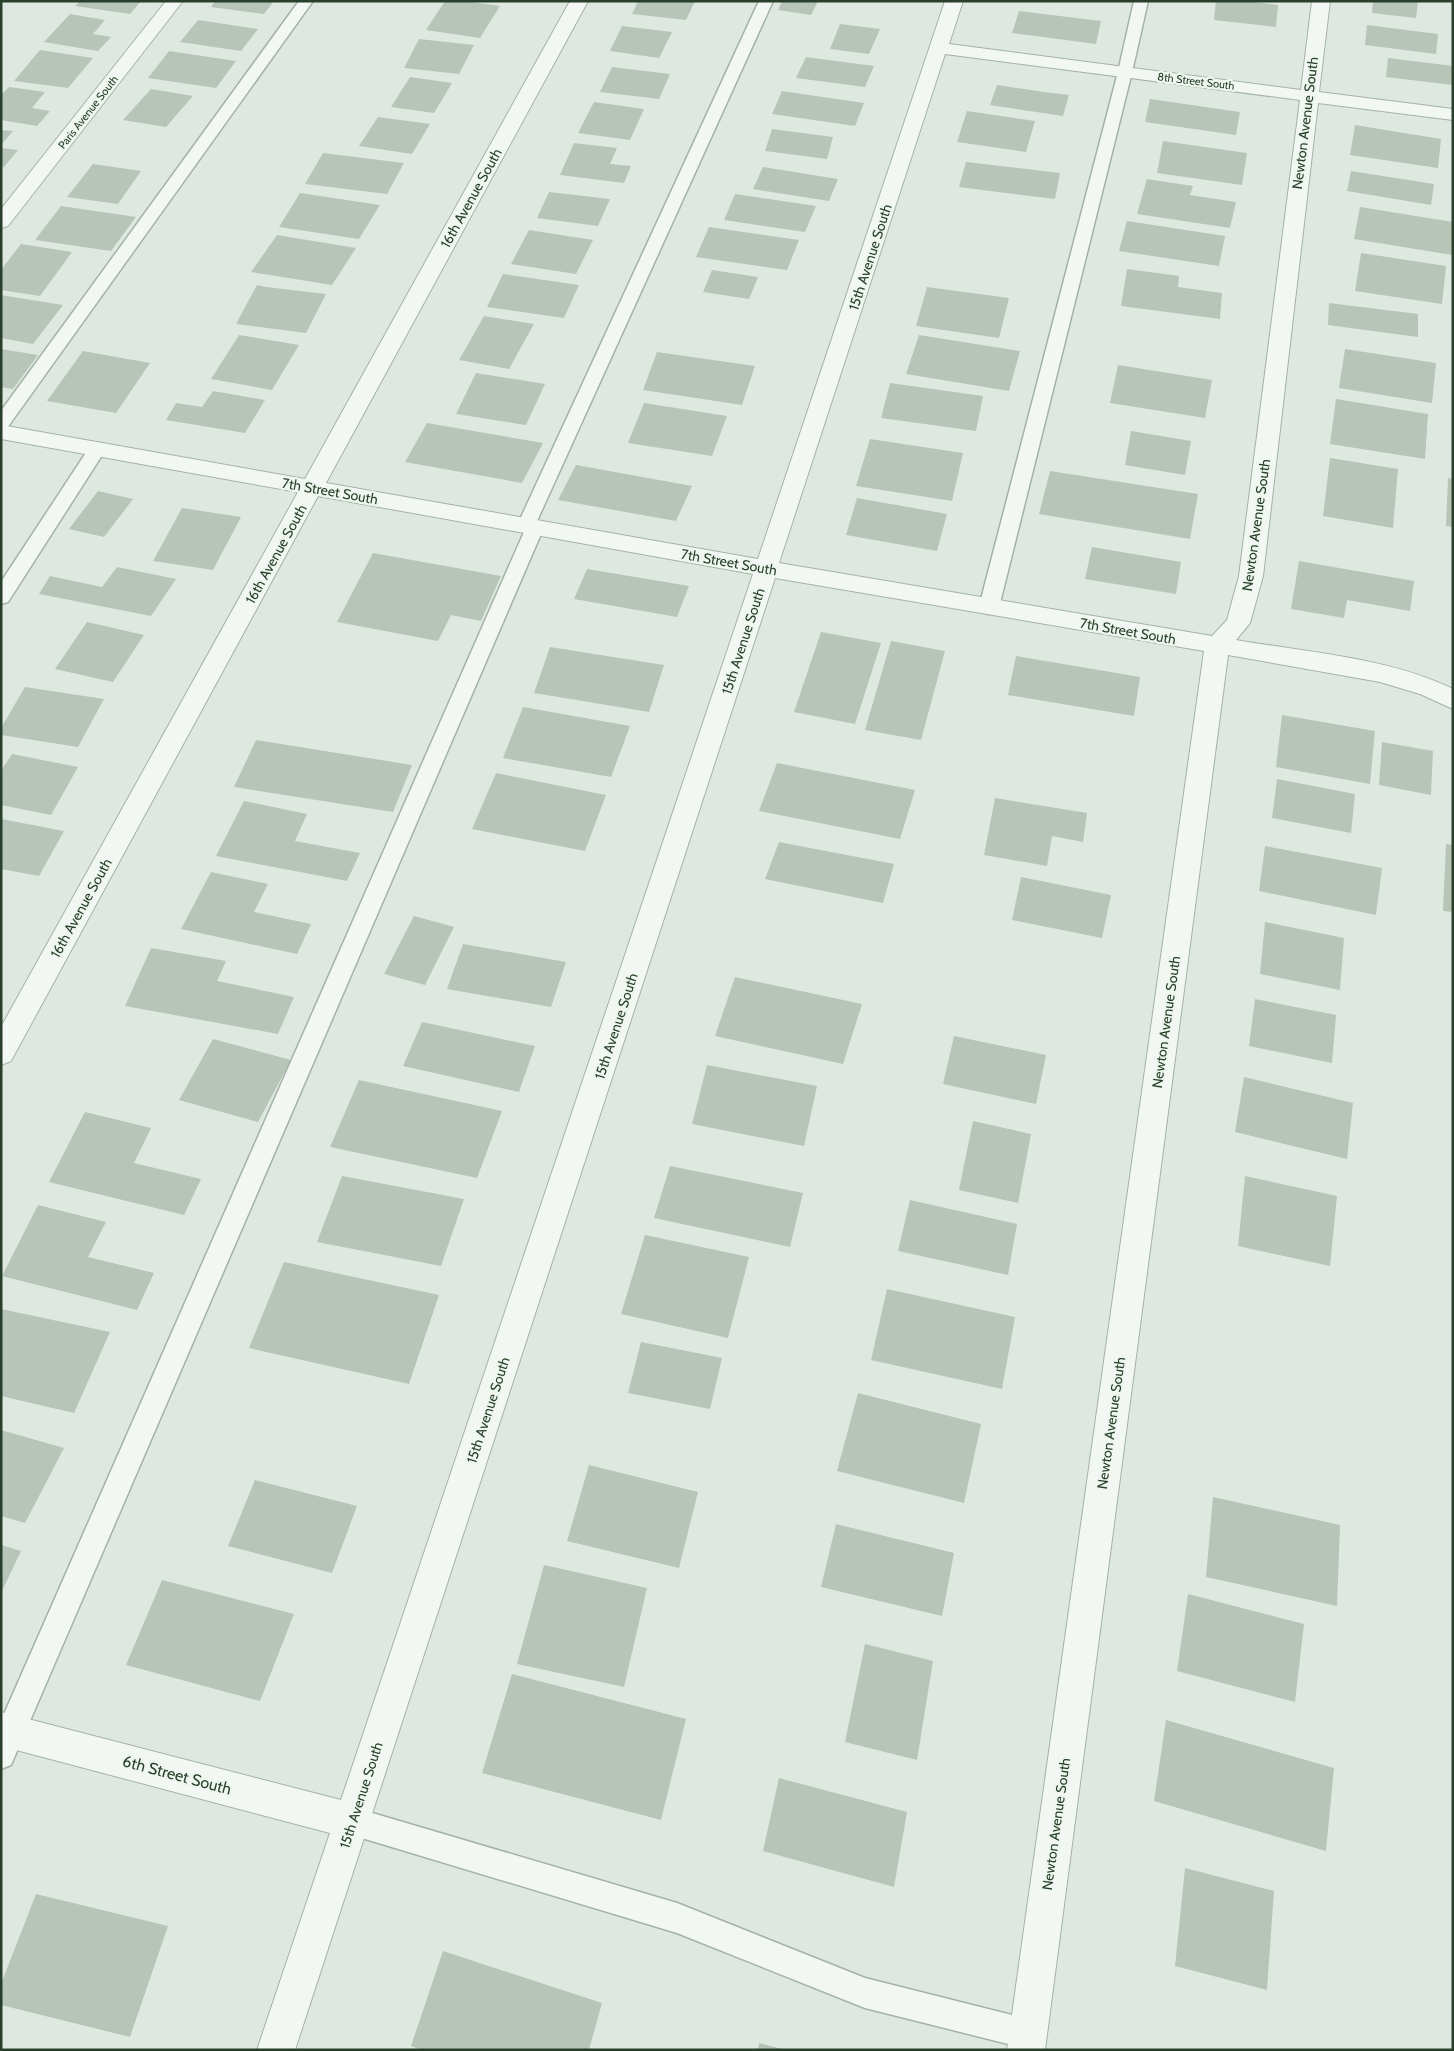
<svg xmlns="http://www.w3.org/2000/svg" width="1454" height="2051" font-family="Cabin,sans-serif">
  <rect width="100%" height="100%" fill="#dfe8e0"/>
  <g fill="#b6c5b8">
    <polygon points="80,1 141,1 130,14 75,6"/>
    <polygon points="215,1 274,1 264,14 211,7"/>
    <polygon points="445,1 465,1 500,6 480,38 426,30"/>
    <polygon points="638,1 695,1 686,20 632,14"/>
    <polygon points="782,1 818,1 811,15 778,10"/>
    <polygon points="1216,1 1244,1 1278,5 1276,27 1214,20"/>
    <polygon points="1373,1 1418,1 1416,18 1372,13"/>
    <polygon points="1019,11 1101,21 1096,44 1012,33"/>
    <polygon points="70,14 105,20 93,34 111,37 98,51 44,42"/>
    <polygon points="198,20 258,29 241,51 180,42"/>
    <polygon points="840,24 880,29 869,54 830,49"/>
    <polygon points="1367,25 1438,34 1436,54 1365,45"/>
    <polygon points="622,26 672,32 659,58 610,51"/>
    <polygon points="419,39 474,45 459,74 404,68"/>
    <polygon points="40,50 93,58 68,88 14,81"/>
    <polygon points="169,51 236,61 216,88 148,78"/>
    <polygon points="806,57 874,66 865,87 796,78"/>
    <polygon points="1388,58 1453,66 1453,85 1386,77"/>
    <polygon points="612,67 670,74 659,99 600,92"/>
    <polygon points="410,77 452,83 434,113 391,107"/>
    <polygon points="997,85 1044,92 1069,95 1063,116 990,105"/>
    <polygon points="9,87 45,92 32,108 50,111 37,126 1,120 1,95"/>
    <polygon points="151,89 193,96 166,127 123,120"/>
    <polygon points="782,91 864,103 855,126 772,114"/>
    <polygon points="1150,99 1240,112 1236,135 1145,122"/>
    <polygon points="594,102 644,109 630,140 578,133"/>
    <polygon points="967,111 1035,121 1026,152 957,142"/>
    <polygon points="378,117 430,124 412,154 359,146"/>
    <polygon points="1355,125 1441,139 1438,168 1350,155"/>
    <polygon points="772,129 833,137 827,159 765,151"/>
    <polygon points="1,130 13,131 1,145"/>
    <polygon points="1163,141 1247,153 1242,185 1157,173"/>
    <polygon points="574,143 617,148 610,164 631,166 624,183 560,175"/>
    <polygon points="1,148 18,150 4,167 1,166"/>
    <polygon points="323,153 404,163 387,194 305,184"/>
    <polygon points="966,162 1060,173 1055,199 959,187"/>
    <polygon points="93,164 141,171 118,204 67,197"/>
    <polygon points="763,167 838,179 829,201 753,189"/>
    <polygon points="1351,171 1434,184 1431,205 1347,191"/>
    <polygon points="1147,179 1193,186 1190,195 1236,202 1230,228 1137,214"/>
    <polygon points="549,192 610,199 598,226 537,218"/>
    <polygon points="300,193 380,205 359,239 279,227"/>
    <polygon points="735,194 816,206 805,232 724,220"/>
    <polygon points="61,206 136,217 111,251 35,240"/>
    <polygon points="1360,207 1453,222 1452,255 1354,239"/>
    <polygon points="1127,221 1225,236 1219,266 1119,251"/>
    <polygon points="709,227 799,240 787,270 696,257"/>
    <polygon points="529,230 593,240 576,274 511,264"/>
    <polygon points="277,235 356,248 332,285 251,272"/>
    <polygon points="21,244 72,252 40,296 1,290 1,270"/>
    <polygon points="1361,253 1446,266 1442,304 1355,291"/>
    <polygon points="1127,269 1179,276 1178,287 1222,293 1220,319 1121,306"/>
    <polygon points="712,270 758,277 749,299 703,292"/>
    <polygon points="503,274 579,285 564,318 487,307"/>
    <polygon points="257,285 266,287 326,294 306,333 236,324"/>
    <polygon points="927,287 1009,298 999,338 916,326"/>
    <polygon points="1,295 38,301 63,305 33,344 1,338"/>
    <polygon points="1329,303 1418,314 1418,337 1328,325"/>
    <polygon points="484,316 534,324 509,369 459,360"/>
    <polygon points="239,335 299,345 272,390 211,379"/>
    <polygon points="919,335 1020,351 1009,391 906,374"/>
    <polygon points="1,349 38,355 13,389 1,387"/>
    <polygon points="1345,349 1436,363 1432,403 1339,388"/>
    <polygon points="83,351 150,363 116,413 47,401"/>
    <polygon points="657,352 755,366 742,405 643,390"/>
    <polygon points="1118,365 1212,380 1205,418 1110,403"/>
    <polygon points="476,373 545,384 526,425 456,414"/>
    <polygon points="890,383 983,396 976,431 881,418"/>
    <polygon points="213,391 265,400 245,433 166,420 176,403 202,407"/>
    <polygon points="1336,399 1428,414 1425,459 1330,444"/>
    <polygon points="644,403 727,416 712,456 628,443"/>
    <polygon points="427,423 543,443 522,483 405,462"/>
    <polygon points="1131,431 1191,441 1185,475 1125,465"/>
    <polygon points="870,439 963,453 952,501 856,486"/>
    <polygon points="1330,458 1398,469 1393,528 1323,516"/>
    <polygon points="576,465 692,486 676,521 558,500"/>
    <polygon points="1050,471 1198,494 1190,539 1039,514"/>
    <polygon points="1448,478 1453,479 1453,527 1446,526"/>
    <polygon points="98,491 133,499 104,537 69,529"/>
    <polygon points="857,498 947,514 937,551 846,535"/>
    <polygon points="182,508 241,517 213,570 153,561"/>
    <polygon points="1092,547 1181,562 1176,594 1085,579"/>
    <polygon points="373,553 501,576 481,621 451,615 438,641 337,622"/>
    <polygon points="1299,561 1414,581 1410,611 1347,600 1344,618 1291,609"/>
    <polygon points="117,567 176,579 151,616 39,594 50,576 102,587"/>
    <polygon points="587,569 689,586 677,617 574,599"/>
    <polygon points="87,622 144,635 113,682 55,669"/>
    <polygon points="821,632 881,643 855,724 794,712"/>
    <polygon points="891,641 945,651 921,740 865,730"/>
    <polygon points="550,647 664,665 649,712 534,693"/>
    <polygon points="1016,656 1140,677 1134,716 1008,695"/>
    <polygon points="25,687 104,699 78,747 1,735 1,728"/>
    <polygon points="523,707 630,726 611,777 503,758"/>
    <polygon points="1282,715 1375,731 1370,784 1276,767"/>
    <polygon points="256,740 412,765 393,812 234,787"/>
    <polygon points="1382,742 1433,751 1431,795 1379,785"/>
    <polygon points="12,754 78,767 51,815 1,805 1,771"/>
    <polygon points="777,763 915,790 900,839 759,811"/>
    <polygon points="496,773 606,795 585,851 472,829"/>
    <polygon points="1277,779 1355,794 1351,833 1272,818"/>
    <polygon points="995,798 1087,813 1083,842 1052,836 1047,866 984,855"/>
    <polygon points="244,801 307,814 295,841 360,853 347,881 216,856"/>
    <polygon points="1,819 64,831 39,876 1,869"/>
    <polygon points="779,842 894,864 883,903 765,879"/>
    <polygon points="1446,844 1453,845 1453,912 1443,911"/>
    <polygon points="1265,846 1382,868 1376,915 1259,891"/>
    <polygon points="211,872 268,884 254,912 311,924 297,954 181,929"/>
    <polygon points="1021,877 1111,895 1102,938 1012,920"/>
    <polygon points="414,916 454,927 425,985 384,974"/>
    <polygon points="1265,922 1344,938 1340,990 1260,974"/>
    <polygon points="463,944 566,962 551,1007 447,989"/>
    <polygon points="151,948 226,961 217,981 294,997 278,1034 125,1006"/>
    <polygon points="735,977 862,1004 843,1064 715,1036"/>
    <polygon points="1255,999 1336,1015 1332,1063 1249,1046"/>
    <polygon points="422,1022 535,1046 519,1092 403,1066"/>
    <polygon points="954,1036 1046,1055 1036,1104 943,1084"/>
    <polygon points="213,1039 291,1060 258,1122 179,1100"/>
    <polygon points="707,1065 817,1086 804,1146 692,1124"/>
    <polygon points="1244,1077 1353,1103 1347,1159 1235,1132"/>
    <polygon points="359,1080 502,1111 477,1178 330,1147"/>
    <polygon points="85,1112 151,1128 134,1163 201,1179 184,1215 49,1182"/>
    <polygon points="973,1121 1031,1134 1018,1203 959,1190"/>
    <polygon points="670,1166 803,1193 790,1247 654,1218"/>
    <polygon points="342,1176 464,1199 441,1266 317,1242"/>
    <polygon points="1245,1176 1337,1196 1330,1266 1238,1246"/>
    <polygon points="910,1200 1017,1224 1008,1275 898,1251"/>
    <polygon points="38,1205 106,1222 88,1257 154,1273 137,1310 2,1276"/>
    <polygon points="645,1235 749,1257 728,1338 621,1314"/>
    <polygon points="284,1262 439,1295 409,1384 249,1348"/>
    <polygon points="887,1289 1015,1317 1002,1389 871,1360"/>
    <polygon points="1,1309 110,1332 74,1413 1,1396"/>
    <polygon points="641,1342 722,1358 710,1409 628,1393"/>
    <polygon points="858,1393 981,1424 964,1503 837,1471"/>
    <polygon points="1,1430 64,1448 25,1523 1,1516"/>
    <polygon points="589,1465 698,1492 679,1568 567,1541"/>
    <polygon points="255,1480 357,1506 332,1573 228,1546"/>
    <polygon points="1213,1497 1340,1525 1337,1606 1206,1577"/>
    <polygon points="836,1524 954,1553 942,1616 821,1587"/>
    <polygon points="1,1545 21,1551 1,1593"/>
    <polygon points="544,1565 647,1588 624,1687 517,1664"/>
    <polygon points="162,1580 294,1614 260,1701 126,1665"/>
    <polygon points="1188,1594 1304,1624 1295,1702 1177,1671"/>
    <polygon points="865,1644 933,1661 917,1760 845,1742"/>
    <polygon points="512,1674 686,1719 661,1820 482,1773"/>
    <polygon points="1166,1720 1334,1768 1326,1851 1154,1801"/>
    <polygon points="779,1778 907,1812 894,1887 763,1851"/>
    <polygon points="1185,1868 1274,1891 1267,1990 1175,1966"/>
    <polygon points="36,1894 168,1926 130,2037 1,2005 1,1984"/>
    <polygon points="443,1951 602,2003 589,2050 422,2050 411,2046"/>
    <polygon points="759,2043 782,2049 782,2050 758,2050"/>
  </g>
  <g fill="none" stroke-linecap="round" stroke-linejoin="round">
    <g stroke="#a4b2a6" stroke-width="3">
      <g id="lane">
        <polygon points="299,1 313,1 7,428 1,430 1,411"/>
        <polygon points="759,1 773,1 537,521 542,523 544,527 11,1765 1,1769 1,1721 524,532 519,530 517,526"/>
        <polygon points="1134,1 1148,1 1132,72 999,607 996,612 989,614 982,612 979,607 1118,72"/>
        <polygon points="97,443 103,445 106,449 8,602 1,604 1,582 91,445"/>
        <polygon points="352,1807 677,1903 865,1978 1028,2019 1039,2023 1043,2034 1039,2045 1028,2049 865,2008 677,1933 352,1835 342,1831 338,1821 342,1811"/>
      </g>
    </g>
    <g stroke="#a4b2a6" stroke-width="2">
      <g id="street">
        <polygon points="166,1 183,1 8,226 1,228 1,209"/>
        <path d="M570 1H588L326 483 758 559 945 1H963L949 44 1301 90 1312 1H1330L1319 92 1453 109V120L1318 103 1263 576 1250 623 1236 640C1306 652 1390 658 1453 689V709L1420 694 1380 682 1228 655 1045 2050H1007L1204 651 775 578 295 2050H257L330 1833 1 1746V1712L341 1800 753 574 318 496 11 1061 1 1065V1027L298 492 1 439V425L305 479ZM945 54 1300 100 1239 576 1227 620 1212 636 779 563Z"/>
      </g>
    </g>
    <use href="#lane" fill="#f2f7f3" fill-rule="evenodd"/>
    <use href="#street" fill="#f2f7f3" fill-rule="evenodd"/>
  </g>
  <g text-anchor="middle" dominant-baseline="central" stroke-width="4.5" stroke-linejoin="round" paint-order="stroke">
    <g font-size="11" fill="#28402b" stroke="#eef6ef">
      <text transform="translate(1196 81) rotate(7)">8th Street South</text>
      <text transform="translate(88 112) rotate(-52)">Paris Avenue South</text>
    </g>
    <g font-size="14" fill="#28402b" stroke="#eef6ef">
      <text transform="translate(1305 123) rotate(-83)">Newton Avenue South</text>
      <text transform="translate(471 198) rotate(-61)">16th Avenue South</text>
      <text transform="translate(870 257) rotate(-72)">15th Avenue South</text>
      <text transform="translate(330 491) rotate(10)">7th Street South</text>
      <text transform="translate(1256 525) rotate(-82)">Newton Avenue South</text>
      <text transform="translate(276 554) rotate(-61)">16th Avenue South</text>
      <text transform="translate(729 562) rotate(10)">7th Street South</text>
      <text transform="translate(1128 631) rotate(10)">7th Street South</text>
      <text transform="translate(743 641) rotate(-72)">15th Avenue South</text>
      <text transform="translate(81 908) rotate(-61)">16th Avenue South</text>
      <text transform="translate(1166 1022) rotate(-82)">Newton Avenue South</text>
      <text transform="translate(616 1026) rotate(-72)">15th Avenue South</text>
      <text transform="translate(488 1410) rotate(-72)">15th Avenue South</text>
      <text transform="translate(1111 1423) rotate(-82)">Newton Avenue South</text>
      <text transform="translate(361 1795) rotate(-72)">15th Avenue South</text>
      <text transform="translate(1056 1824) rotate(-82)">Newton Avenue South</text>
    </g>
    <g font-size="16" fill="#28402b" stroke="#eef6ef">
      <text transform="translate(177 1775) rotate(15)">6th Street South</text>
    </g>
  </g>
  <rect width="1454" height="2051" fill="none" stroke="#28402b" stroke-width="5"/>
</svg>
